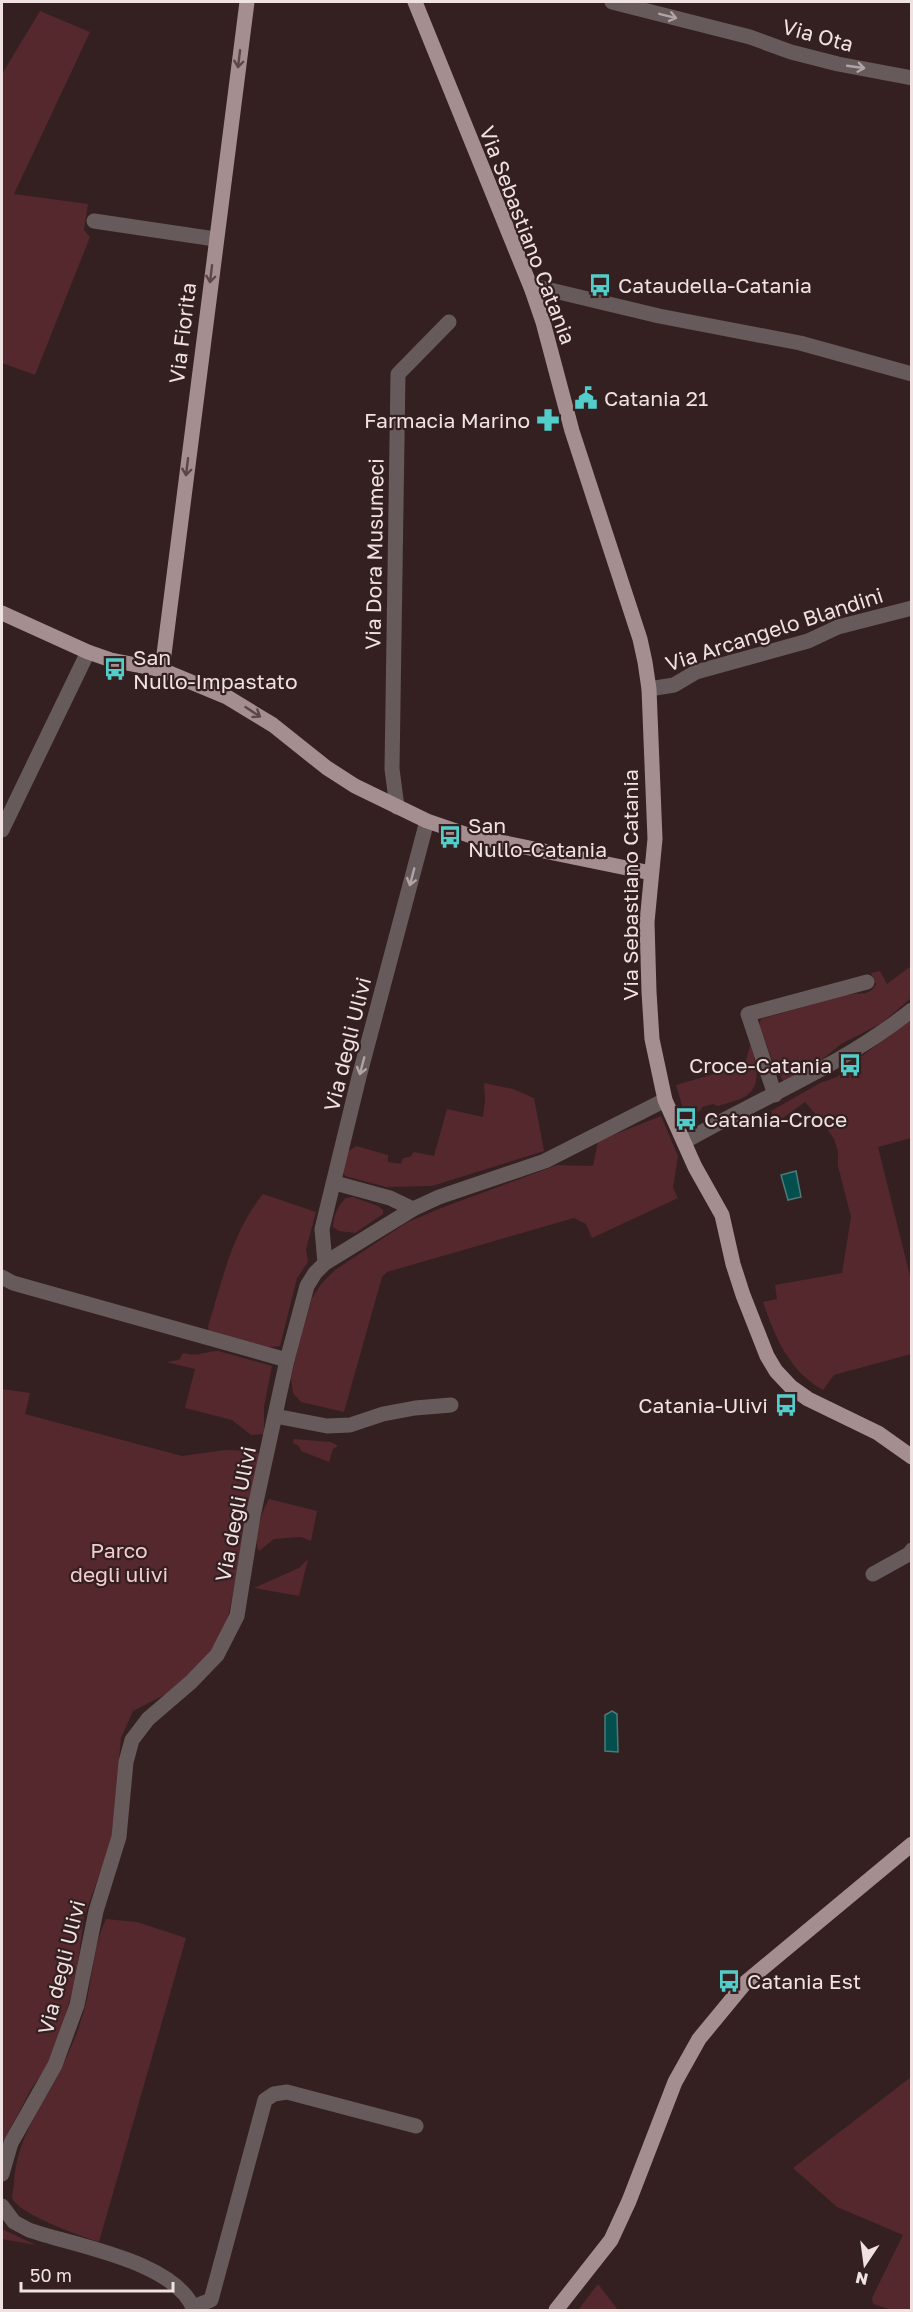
<svg xmlns="http://www.w3.org/2000/svg" width="913" height="2312" font-family="'Golos Text',sans-serif">
  <rect width="100%" height="100%" fill="#342021"/>
  <g fill="#54282d">
    <polygon points="40,11 90,32 14,194 88,204 84,230 90,237 35,375 2,363 2,74"/>
    <polygon points="911,966 911,998 882,1023 841,1044 812,1068 783,1081 773,1062 759,1025 761,1019 845,995 866,993 872,990 876,984 871,973 880,971 887,984"/>
    <path d="M911 1020V1138L878 1147 911 1280V1354L834 1375 823 1390C789 1371 775 1337 763 1302L777 1299 775 1285 842 1273 851 1217 838 1166V1151L834 1139 824 1124 805 1102 776 1123 771 1111 820 1083 837 1077 859 1058Z"/>
    <path d="M750 1045C756 1060 763 1085 746 1096 738 1101 727 1103 718 1106L713 1104 702 1107 700 1111 689 1114 684 1112 676 1085 745 1065Z"/>
    <polygon points="484,1083 513,1089 534,1098 544,1151 432,1186 386,1187 345,1176 343,1173 347,1152 356,1146 388,1155 388,1162 401,1164 403,1158 410,1157 414,1152 434,1156 447,1109 483,1117 485,1101"/>
    <polygon points="661,1116 678,1156 673,1188 678,1198 592,1238 586,1224 574,1218 387,1272 382,1277 344,1412 301,1402 293,1393 291,1378 298,1347 312,1298 321,1284 335,1270 406,1223 441,1208 557,1165 593,1166 598,1141"/>
    <path d="M263 1194 316 1212 306 1249 308 1262 297 1278 280 1346C257 1351 231 1338 209 1331L208 1327C222 1281 232 1232 263 1194Z"/>
    <path d="M353 1197 378 1206 383 1210V1214L355 1233 339 1231 333 1227C333 1216 338 1206 346 1198Z"/>
    <path d="M218 1351 272 1366 264 1407V1434L251 1435 232 1420 185 1408 195 1369 166 1362 179 1360 183 1353C201 1357 201 1352 218 1351Z"/>
    <polygon points="2,1389 30,1393 25,1414 182,1456 225,1450 255,1451 261,1455 227,1622 216,1643 201,1664 168,1693 133,1711 121,1738 111,1843 84,1917 76,1977 58,2042 49,2063 31,2089 2,2145"/>
    <polygon points="294,1439 331,1442 338,1446 333,1449 329,1462 301,1451 299,1446 293,1443"/>
    <path d="M269 1499 317 1511 311 1541 301 1537 274 1539 259 1551C252 1538 262 1511 269 1499Z"/>
    <polygon points="308,1559 299,1596 254,1588 299,1568"/>
    <path d="M106 1919 137 1922 186 1938 99 2242C83 2237 15 2213 12 2197 12 2193 14 2187 14 2183 16 2140 41 2107 60 2071 68 2055 76 2037 81 2020 93 1988 91 1950 106 1919Z"/>
    <polygon points="911,2077 911,2310 892,2310 873,2304 872,2298 903,2235 837,2207 793,2168"/>
    <polygon points="2,2229 36,2245 2,2239"/>
    <polygon points="598,2284 618,2310 578,2310"/>
  </g>
  <g fill="#034f4d" stroke="#4a7b7a" stroke-width="1.5">
    <polygon points="796,1171 801,1197 788,1200 781,1175"/>
    <polygon points="612,1711 617,1714 618,1752 605,1751 605,1715"/>
  </g>
  <g fill="none" stroke-linecap="round" stroke-linejoin="round">
    <g stroke="#665a5b" stroke-width="15">
      <polyline points="612,2 750,37 791,52 838,64 912,78"/>
      <polyline points="94,221 215,239"/>
      <polyline points="532,290 542,288 659,316 800,343 912,374"/>
      <polyline points="649,689 674,685 696,672 808,641 838,627 912,608"/>
      <polyline points="397,807 392,769 398,374 449,322"/>
      <polyline points="2,830 88,652"/>
      <polyline points="775,1095 748,1014 867,982"/>
      <path d="M684 1142C762 1097 840 1067 912 1010"/>
      <polyline points="335,1183 390,1198 413,1209"/>
      <polyline points="325,1263 322,1229 359,1077 427,821"/>
      <polyline points="2,1277 13,1283 287,1360"/>
      <polyline points="275,1416 327,1426 350,1425 383,1414 415,1408 451,1405"/>
      <polyline points="873,1574 909,1554 912,1550"/>
      <polyline points="2,2174 11,2143 55,2065 77,2005 96,1911 119,1837 126,1762 132,1740 148,1719 191,1682 217,1655 237,1616 253,1516 287,1360 307,1286 315,1273 325,1263 413,1209 439,1197 545,1161 665,1100"/>
      <path d="M2 2206 14 2222 29 2230C74 2246 176 2261 194 2310"/>
      <polyline points="193,2307 211,2300 265,2100 274,2094 287,2092 416,2126"/>
    </g>
    <g stroke="#a58e8f" stroke-width="15">
      <polyline points="415,2 532,290 543,322 572,431 640,639 645,662 649,689 655,839 647,922 649,992 652,1039 665,1100 695,1167 722,1215 733,1264 743,1295 767,1356 776,1371 791,1387 808,1399 878,1433 912,1457"/>
      <polyline points="2,613 88,652 111,660 162,670 227,697 273,725 327,768 355,786 427,821 471,836 651,873"/>
      <polyline points="162,670 247,2"/>
      <polyline points="556,2310 611,2240 629,2201 675,2082 699,2039 746,1982 912,1844"/>
    </g>
  </g>
  <defs><path id="oneway-shaft" d="M-6 0H5M1.5-3L5.5 0L1.5 3" fill="none" stroke-width="1.6" stroke-linecap="round" stroke-linejoin="round" transform="scale(1.5)"/></defs>
  <g stroke="#b2a4a5">
    <use href="#oneway-shaft" transform="translate(668 16) rotate(14)"/>
    <use href="#oneway-shaft" transform="translate(856 67) rotate(8)"/>
    <use href="#oneway-shaft" transform="translate(412 877) rotate(105)"/>
    <use href="#oneway-shaft" transform="translate(362 1066) rotate(105)"/>
  </g>
  <g stroke="#5c4648">
    <use href="#oneway-shaft" transform="translate(239 59) rotate(97)"/>
    <use href="#oneway-shaft" transform="translate(211 274) rotate(97)"/>
    <use href="#oneway-shaft" transform="translate(187 467) rotate(97)"/>
    <use href="#oneway-shaft" transform="translate(253 712) rotate(33)"/>
  </g>
  <defs>
    <g id="bus-bare" transform="scale(1.8)"><path d="M-5-6H5V4H4V6H2V4H-2V6H-4V4H-5ZM-3.5-4V0h7V-4ZM-3.5 1.2v1.5H-2V1.2ZM2 1.2v1.5H3.5V1.2Z" fill="#53cdc9" stroke="#342021" stroke-width="2.5" paint-order="stroke"/></g>
    <g id="civic-bare" transform="scale(1.8)"><path d="M-.6-6.5H3V-4.5H.6V-3L4-1V1h2V6H-6V1h2V-1L-.6-3ZM-1.2 2.5V6h2.4V2.5Z" fill="#53cdc9" stroke="#342021" stroke-width="2.5" paint-order="stroke"/></g>
    <g id="pharmacy-bare" transform="scale(1.8)"><path d="M-2-6h4v4h4v4h-4v4h-4v-4h-4v-4h4Z" fill="#53cdc9" stroke="#342021" stroke-width="2.5" paint-order="stroke"/></g>
  </defs>
  <g fill-rule="evenodd">
    <use href="#bus-bare" x="600" y="285"/>
    <use href="#civic-bare" x="586" y="398"/>
    <use href="#pharmacy-bare" x="548" y="420"/>
    <use href="#bus-bare" x="115" y="669"/>
    <use href="#bus-bare" x="450" y="837"/>
    <use href="#bus-bare" x="850" y="1065"/>
    <use href="#bus-bare" x="686" y="1119"/>
    <use href="#bus-bare" x="786" y="1405"/>
    <use href="#bus-bare" x="729" y="1981"/>
  </g>
  <g text-anchor="middle" dominant-baseline="central" stroke-width="4.5" stroke-linejoin="round" paint-order="stroke">
    <g font-size="21" fill="#f0e1e2" stroke="#342021">
      <text transform="translate(818 35) rotate(15)">Via Ota</text>
      <text transform="translate(528 235) rotate(69)">Via Sebastiano Catania</text>
      <text transform="translate(182 333) rotate(-83)">Via Fiorita</text>
      <text transform="translate(374 554) rotate(-89)">Via Dora Musumeci</text>
      <text transform="translate(774 629) rotate(-18)">Via Arcangelo Blandini</text>
      <text transform="translate(630 885) rotate(-90)">Via Sebastiano Catania</text>
      <text transform="translate(347 1044) rotate(-76)">Via degli Ulivi</text>
      <text transform="translate(235 1514) rotate(-79)">Via degli Ulivi</text>
      <text transform="translate(61 1967) rotate(-76)">Via degli Ulivi</text>
    </g>
    <g font-size="21" fill="#f0e1e2" stroke="#342021" text-anchor="start">
      <text x="618" y="285">Cataudella-Catania</text>
      <text x="604" y="398">Catania 21</text>
      <text x="530" y="420" text-anchor="end">Farmacia Marino</text>
      <text x="133" y="657">San<tspan x="133" dy="24">Nullo-Impastato</tspan></text>
      <text x="468" y="825">San<tspan x="468" dy="24">Nullo-Catania</tspan></text>
      <text x="832" y="1065" text-anchor="end">Croce-Catania</text>
      <text x="704" y="1119">Catania-Croce</text>
      <text x="768" y="1405" text-anchor="end">Catania-Ulivi</text>
      <text x="747" y="1981">Catania Est</text>
    </g>
    <g font-size="21" fill="#f4ccce" stroke="#342021">
      <text x="119" y="1550">Parco<tspan x="119" dy="24">degli ulivi</tspan></text>
    </g>
  </g>
  <rect width="913" height="2312" fill="none" stroke="#f0e1e2" stroke-width="6"/>
  <g transform="translate(865 2264) rotate(193)" stroke="#342021" stroke-width="4.5" paint-order="stroke">
  <path d="M0-4.5L10 22L0 15L-10 22Z" fill="#f0e1e2"/>
  <text y="-9" font-size="16" font-weight="bold" text-anchor="middle" fill="#f0e1e2">N</text>
  </g>
  <path d="M21 2282v9h152v-9" fill="none" stroke="#f0e1e2" stroke-width="3"/>
  <text x="30" y="2282" font-size="18" fill="#f0e1e2" stroke="#342021" stroke-width="4.5" paint-order="stroke">50 m</text>
</svg>
